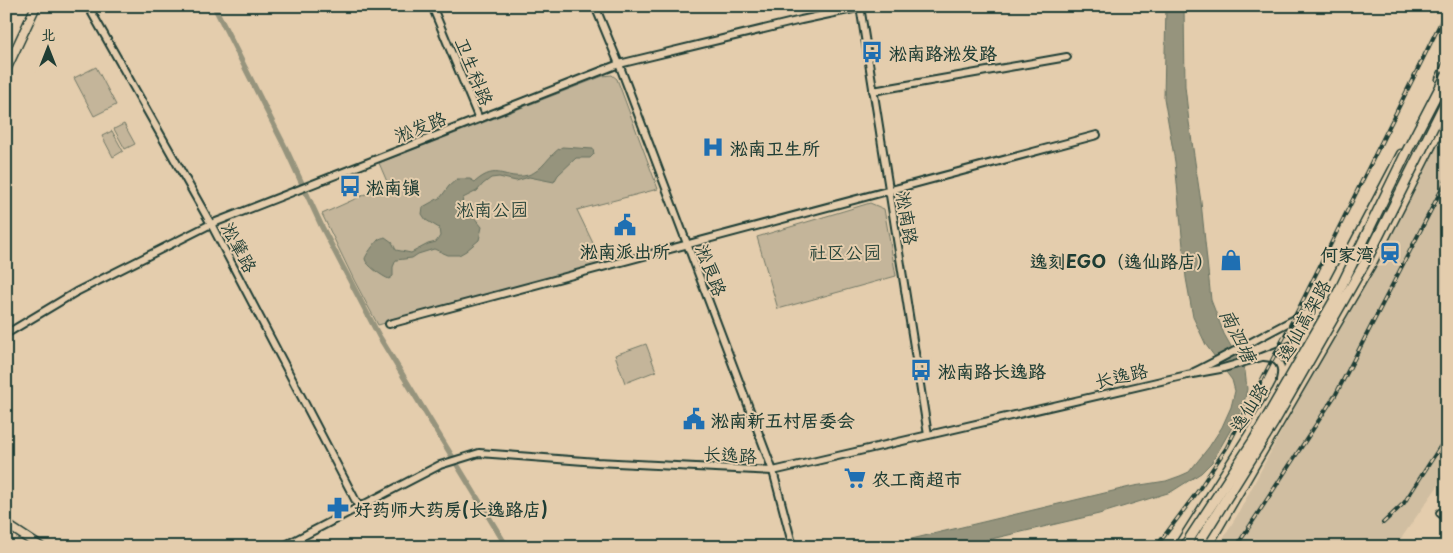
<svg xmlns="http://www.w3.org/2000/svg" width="1453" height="553" font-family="'Playpen Sans','LXGW WenKai TC',sans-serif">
  <rect width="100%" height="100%" fill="#e4cdad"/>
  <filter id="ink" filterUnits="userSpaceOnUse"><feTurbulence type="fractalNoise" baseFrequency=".02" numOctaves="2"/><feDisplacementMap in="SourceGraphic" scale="10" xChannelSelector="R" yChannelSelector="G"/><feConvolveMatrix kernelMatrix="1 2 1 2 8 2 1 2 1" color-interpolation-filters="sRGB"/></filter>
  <g filter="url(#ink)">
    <polygon fill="#d0bea1" points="1447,116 1447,473 1395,547 1218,547 1238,514"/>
    <g fill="#c4b59a" stroke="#727967">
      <polygon points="96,67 116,105 94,116 74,78"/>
      <polygon points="612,75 617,79 658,189 577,210 603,264 378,325 354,280 322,214 388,184 379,163 603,76"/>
      <polygon points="124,124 135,144 125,149 114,129"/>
      <polygon points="112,131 123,151 113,157 102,136"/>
      <polygon points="870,203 884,209 896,276 778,309 757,237"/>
      <polygon points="646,344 656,371 625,383 615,355"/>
    </g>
    <g fill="#96947d" stroke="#667160">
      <polygon points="1166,6 1184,6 1185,86 1189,122 1201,202 1211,300 1224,334 1245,371 1247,389 1243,408 1212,462 1201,473 1171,492 1099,514 957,547 878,547 1134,486 1166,481 1180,476 1189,472 1209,447 1222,427 1231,407 1235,391 1232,380 1206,345 1193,317 1186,278 1175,162 1164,98"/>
      <path d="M562 147 593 149 594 154 590 158H576L558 175 554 182 529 177 516 181 499 177 491 178 483 184 477 191 463 198 462 204 467 215 473 216 482 227 479 240 466 251 459 255H448L434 249 418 254 412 258 396 260 393 267V276L389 279C383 277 366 265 365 259 365 256 375 243 378 240 380 238 383 238 385 237L392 242 396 250 411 253 428 244 436 242 440 236 439 228 426 220 422 214 423 207 441 197 449 186 457 179H470L475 182C498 162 504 181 528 175 543 171 549 154 562 147Z"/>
    </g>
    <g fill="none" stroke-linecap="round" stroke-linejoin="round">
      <polyline stroke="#96947d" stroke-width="5.5" points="214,6 286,149 322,227 379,336 507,547"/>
      <g stroke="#1f3d34" stroke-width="10">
        <g id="minor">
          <polyline points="88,6 211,224 359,507"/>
          <polyline points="432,6 479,119"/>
          <polyline points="595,6 619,64 773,471 793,547"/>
          <polyline points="860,6 928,435"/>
          <polyline points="873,91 1067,57"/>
          <polyline points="389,324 1097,135"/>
          <polyline points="6,334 76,292 211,224 619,64 801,20 867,6"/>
          <path d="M1264 357C1278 358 1284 365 1280 380"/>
          <path d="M1194 372C1238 350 1279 326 1323 305"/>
          <polyline points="1440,513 1447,518"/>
          <polyline points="282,547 440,465 479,453 597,462 773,471 1187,375 1220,369 1262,357 1305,340"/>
        </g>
      </g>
      <g stroke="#1f3d34" stroke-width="11">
        <g id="major">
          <polyline points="6,70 36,6"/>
          <polyline points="1440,79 1447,65"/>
          <polyline points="6,524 41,547"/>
          <polyline points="1178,547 1276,392 1401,154"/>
          <polyline points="1207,547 1371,265 1447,115"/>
        </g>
      </g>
      <use href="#minor" stroke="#e4cdad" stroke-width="6"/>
      <use href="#major" stroke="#e4cdad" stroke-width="8"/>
      <g stroke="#1f3d34" stroke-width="4">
        <g id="rail">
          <polyline points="1383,523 1404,503 1447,436"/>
          <polyline points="1156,547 1198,491 1227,447 1298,310 1447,10"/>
          <polyline points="1236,547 1336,394 1447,179"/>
        </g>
      </g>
      <use href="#rail" stroke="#e4cdad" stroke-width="2" stroke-dasharray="5.5" stroke-linecap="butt"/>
      <g stroke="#1f3d34" stroke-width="12" stroke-linecap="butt">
        <g id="highway-bridge">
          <polyline points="1184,547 1254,440 1334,301 1406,153 1447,74"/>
          <polyline points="1196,547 1274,422 1367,259 1447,99"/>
        </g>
      </g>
      <use href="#highway-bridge" stroke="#e4cdad" stroke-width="9"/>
    </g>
  </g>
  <defs>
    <g id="bus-bare" transform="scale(1.725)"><path d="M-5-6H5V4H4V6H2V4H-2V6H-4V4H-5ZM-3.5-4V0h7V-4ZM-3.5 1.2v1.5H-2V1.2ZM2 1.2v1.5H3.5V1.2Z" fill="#1f6fb2" stroke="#e4cdad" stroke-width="2.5" paint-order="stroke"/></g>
    <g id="hospital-bare" transform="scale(1.725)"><path d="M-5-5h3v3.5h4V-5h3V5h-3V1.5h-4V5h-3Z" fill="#1f6fb2" stroke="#e4cdad" stroke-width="2.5" paint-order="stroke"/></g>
    <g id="civic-bare" transform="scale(1.725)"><path d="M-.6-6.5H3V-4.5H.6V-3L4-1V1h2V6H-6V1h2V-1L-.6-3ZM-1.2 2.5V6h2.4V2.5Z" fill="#1f6fb2" stroke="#e4cdad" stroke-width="2.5" paint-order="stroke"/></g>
    <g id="station-bare" transform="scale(1.725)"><path d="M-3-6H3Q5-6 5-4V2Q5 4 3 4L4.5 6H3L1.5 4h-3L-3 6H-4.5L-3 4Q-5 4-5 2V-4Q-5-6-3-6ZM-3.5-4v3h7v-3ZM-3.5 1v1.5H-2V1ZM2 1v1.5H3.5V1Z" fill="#1f6fb2" stroke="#e4cdad" stroke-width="2.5" paint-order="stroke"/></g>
    <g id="shop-bare" transform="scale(1.725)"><path d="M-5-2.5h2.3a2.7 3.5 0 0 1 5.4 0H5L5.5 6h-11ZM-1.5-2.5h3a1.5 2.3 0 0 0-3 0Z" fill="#1f6fb2" stroke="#e4cdad" stroke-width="2.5" paint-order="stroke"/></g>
    <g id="supermarket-bare" transform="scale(1.725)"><path d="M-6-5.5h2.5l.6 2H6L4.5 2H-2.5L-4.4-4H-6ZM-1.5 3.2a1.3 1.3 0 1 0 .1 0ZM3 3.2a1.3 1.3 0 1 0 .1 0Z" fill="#1f6fb2" stroke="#e4cdad" stroke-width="2.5" paint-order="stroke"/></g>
    <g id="pharmacy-bare" transform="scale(1.725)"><path d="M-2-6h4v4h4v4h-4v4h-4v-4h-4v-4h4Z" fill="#1f6fb2" stroke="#e4cdad" stroke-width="2.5" paint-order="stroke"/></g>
  </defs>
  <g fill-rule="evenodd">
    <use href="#bus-bare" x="872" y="52"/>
    <use href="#hospital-bare" x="713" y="147"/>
    <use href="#bus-bare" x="350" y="186"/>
    <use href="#civic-bare" x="625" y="225"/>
    <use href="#station-bare" x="1390" y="253"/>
    <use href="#shop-bare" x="1231" y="260"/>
    <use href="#bus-bare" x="921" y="370"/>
    <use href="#civic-bare" x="694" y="419"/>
    <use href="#supermarket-bare" x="855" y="478"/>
    <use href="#pharmacy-bare" x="338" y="508"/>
  </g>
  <g text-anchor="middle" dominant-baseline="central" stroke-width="4" stroke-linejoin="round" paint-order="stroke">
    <g font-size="18" font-weight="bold" fill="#1f3d34" stroke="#e4cdad" text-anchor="start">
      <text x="889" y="52">淞南路淞发路</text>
      <text x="730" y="147">淞南卫生所</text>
      <text x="366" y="186">淞南镇</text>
      <text x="625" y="250" text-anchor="middle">淞南派出所</text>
      <text x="1374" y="253" text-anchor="end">何家湾</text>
      <text x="1214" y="260" text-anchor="end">逸刻EGO（逸仙路店）</text>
      <text x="938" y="370">淞南路长逸路</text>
      <text x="711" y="419">淞南新五村居委会</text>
      <text x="872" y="478">农工商超市</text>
      <text x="354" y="508">好药师大药房(长逸路店)</text>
    </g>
    <g font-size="18" fill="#1f3d34" stroke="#e4cdad">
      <text transform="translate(475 71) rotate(68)">卫生科路</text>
      <text transform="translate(420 126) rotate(-21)">淞发路</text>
      <text transform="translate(908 218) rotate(81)">淞南路</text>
      <text transform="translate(240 247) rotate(62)">淞肇路</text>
      <text transform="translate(712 270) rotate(69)">淞良路</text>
      <text transform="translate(1303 320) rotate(-61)">逸仙高架路</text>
      <text transform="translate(1121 375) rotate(-13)">长逸路</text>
      <text transform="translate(1248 407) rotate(-58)">逸仙路</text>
      <text transform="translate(730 454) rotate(3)">长逸路</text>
    </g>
    <g font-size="18" fill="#274339" stroke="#e4cdad">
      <text x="492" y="208">淞南公园</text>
      <text x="845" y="251">社区公园</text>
    </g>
    <g font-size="19" font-style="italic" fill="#2b463b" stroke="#e4cdad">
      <text transform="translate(1239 335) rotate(64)">南泗塘</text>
    </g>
  </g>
  <rect width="1453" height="553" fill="none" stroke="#e4cdad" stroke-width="25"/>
  <rect x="12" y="12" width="1428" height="528" fill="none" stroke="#1f3d34" stroke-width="2" filter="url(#ink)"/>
  <g transform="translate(48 48)" stroke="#e4cdad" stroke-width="4" paint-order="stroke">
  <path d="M0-4L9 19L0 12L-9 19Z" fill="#1f3d34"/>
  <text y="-8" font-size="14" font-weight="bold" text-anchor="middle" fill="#1f3d34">北</text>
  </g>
</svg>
